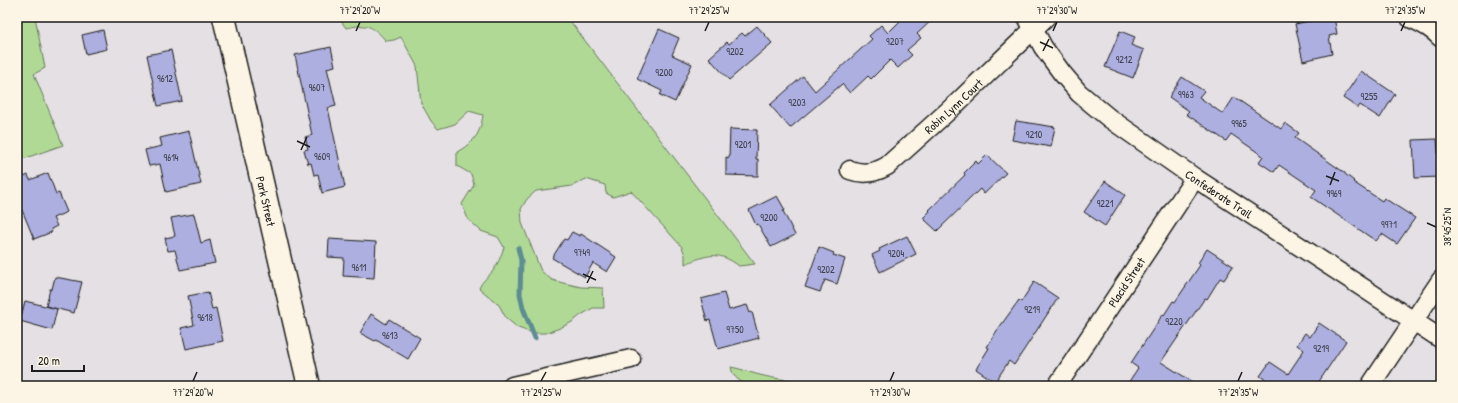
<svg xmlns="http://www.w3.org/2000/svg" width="1458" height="403" font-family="'Patrick Hand',sans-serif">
  <rect width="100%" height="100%" fill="#e4e0e4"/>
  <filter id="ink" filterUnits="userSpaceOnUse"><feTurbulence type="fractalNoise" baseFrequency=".025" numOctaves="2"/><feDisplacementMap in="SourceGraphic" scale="8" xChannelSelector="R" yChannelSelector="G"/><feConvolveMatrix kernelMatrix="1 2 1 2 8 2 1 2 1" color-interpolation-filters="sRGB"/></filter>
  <g filter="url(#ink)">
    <g fill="#b1d996" stroke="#667a59">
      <polygon points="17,17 35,17 45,68 34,74 63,145 17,161"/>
      <path d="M346 17H567L755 264 739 266C718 250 707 255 685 264V255L682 247 631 191 613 197 606 193 605 185 586 179 572 186 536 191 527 199 521 209 522 223 541 271 552 280 563 283 581 287 603 288 604 308H593L581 315 572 322 560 328 546 333H533L518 328 506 318 499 305 479 288C482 281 488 277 493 271 498 264 501 256 504 247L498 237 481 231 468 219 462 204 474 185 471 174 457 166V152C474 142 480 135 483 115L469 111 455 124 438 129 431 121 421 103 417 66 401 37 394 40 386 41C372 24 366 24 346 28L341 21Z"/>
      <path d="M731 367C743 369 753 374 764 376 784 381 805 380 825 386H751C741 382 733 379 731 367Z"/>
    </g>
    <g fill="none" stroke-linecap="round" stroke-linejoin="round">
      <polyline stroke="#5c8d91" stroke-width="5" points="518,248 521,260 520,294 523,308 535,338"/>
    </g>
    <g fill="#adafe0" stroke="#1c1c1c">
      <polygon points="904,17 935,17 917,34 921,38 907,50 912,55 898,68 890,60 871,79 868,76 850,93 842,84 790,128 770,105 803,76 815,91 872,39 869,36 881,25 888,33"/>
      <polygon points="1330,17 1334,17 1337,34 1329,36 1332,54 1303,61 1295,24"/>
      <polygon points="757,26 772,43 729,80 709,58 727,42 729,44 742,33 745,36"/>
      <polygon points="659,29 679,38 672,55 692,64 675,102 660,95 662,91 637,79"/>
      <polygon points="103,30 107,49 86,54 82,35"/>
      <polygon points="1120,31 1135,37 1131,45 1144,50 1133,78 1105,67"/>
      <polygon points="331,47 335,66 327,68 336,106 328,108 345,187 322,193 318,174 314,175 311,163 308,164 304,150 308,149 305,137 312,135 295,55"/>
      <polygon points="171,50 182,101 158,106 147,55"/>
      <polygon points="1361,71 1395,94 1380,118 1360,105 1358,108 1343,98"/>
      <polygon points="1182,77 1204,91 1199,97 1223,114 1234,97 1281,129 1285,123 1299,133 1295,138 1345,173 1345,174 1354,181 1353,182 1382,201 1384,198 1415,218 1397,244 1382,234 1376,241 1311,197 1316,190 1279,165 1274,172 1259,162 1263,156 1231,134 1226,141 1186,114 1189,111 1169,97"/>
      <polygon points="1016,121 1055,127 1051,147 1012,140"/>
      <polygon points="730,129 757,130 756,159 758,159 758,176 726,175 726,157 729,158"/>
      <polygon points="189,131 201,184 166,192 160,164 149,166 145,150 162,146 160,138"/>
      <polygon points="1437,139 1440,177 1415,178 1413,140"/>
      <polygon points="987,155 1006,173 984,194 980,189 937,231 923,218 930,211 929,210 965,175 964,173 976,161 978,164"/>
      <polygon points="48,173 56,194 59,193 67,212 53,218 57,226 51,229 52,232 34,239 22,210 17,211 17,180 28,175 30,180"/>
      <polygon points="1105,181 1125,195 1105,226 1084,212"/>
      <polygon points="777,196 785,210 783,211 795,235 771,247 758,224 756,225 749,210"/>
      <polygon points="194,214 201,243 210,240 215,263 180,270 175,250 168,251 165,238 175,236 171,218"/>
      <polygon points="572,232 580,236 581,234 616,257 607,272 593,263 585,277 552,258 564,239 567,240"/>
      <polygon points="907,236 916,254 880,272 872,255 880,251 879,249"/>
      <polygon points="329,239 376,242 374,278 343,276 344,258 328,257"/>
      <polygon points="819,247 834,253 833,255 845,259 837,284 825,280 820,292 805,287"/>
      <polygon points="1207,249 1233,266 1224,280 1220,278 1207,299 1205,298 1161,362 1199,386 1126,386 1138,368 1131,363 1163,314 1164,315 1173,301 1175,302 1200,265 1198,263"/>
      <polygon points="55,277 82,282 74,313 46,306 50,289 52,289"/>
      <polygon points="1034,282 1058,298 1014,365 1009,361 995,382 976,369 989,348 987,347 996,332 1019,300 1021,302"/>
      <polygon points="208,292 212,309 216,308 223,341 186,349 181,328 194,325 188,296"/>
      <polygon points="724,293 729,310 747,305 750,313 752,312 759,338 718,349 710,320 707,321 701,299"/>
      <polygon points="25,301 57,309 52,330 20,321"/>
      <polygon points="371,314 386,324 389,319 420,338 408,359 376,340 375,341 360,333"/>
      <polygon points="1319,323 1346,341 1316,386 1275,386 1260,376 1270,362 1288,374 1304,350 1297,345 1305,333 1310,337"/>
    </g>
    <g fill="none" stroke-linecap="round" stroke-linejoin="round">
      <g stroke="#1c1c1c" stroke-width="21">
        <g id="minor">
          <path id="s1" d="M1027 17 1043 47 1062 73 1079 93 1109 118 1195 178 1336 270 1441 339"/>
          <path d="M1410 18C1422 23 1432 28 1441 38"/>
          <path id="s2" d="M850 170C863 175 875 173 887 166L957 103 1046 17"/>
          <polyline points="512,386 631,359"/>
          <path id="s3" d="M1057 386 1195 178"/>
          <polyline points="1370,386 1441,280"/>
        </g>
      </g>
      <g stroke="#1c1c1c" stroke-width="25">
        <g id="tertiary">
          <path id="s4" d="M224 17 309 386"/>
        </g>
      </g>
      <use href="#minor" stroke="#fcf5e5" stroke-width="18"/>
      <use href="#tertiary" stroke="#fcf5e5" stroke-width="22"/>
    </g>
  </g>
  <path fill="none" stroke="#1c1c1c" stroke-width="1.5" d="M356 31 360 22M705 31 709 22M1053 31 1057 22M1401 31 1405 22M1040 42 1053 48M1043 51 1049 39M297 141 310 147M301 150 307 137M1326 176 1339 181M1330 185 1335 172M1427 223 1436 227M583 274 596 280M587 283 593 271M193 381 197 372M541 381 546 372M890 381 894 372M1238 381 1242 372"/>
  <g text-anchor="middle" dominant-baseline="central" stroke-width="3" stroke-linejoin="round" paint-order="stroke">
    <g font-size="10" fill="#40414d">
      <text x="895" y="41">9207</text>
      <text x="735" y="51">9202</text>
      <text x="1124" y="59">9212</text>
      <text x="664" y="72">9200</text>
      <text x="165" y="78">9612</text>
      <text x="317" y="87">9607</text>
      <text x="1186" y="94">9963</text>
      <text x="1369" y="96">9255</text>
      <text x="797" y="102">9203</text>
      <text x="1239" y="123">9965</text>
      <text x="1034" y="134">9210</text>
      <text x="743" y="144">9201</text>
      <text x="322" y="156">9609</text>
      <text x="171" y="157">9614</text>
      <text x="1334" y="193">9969</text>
      <text x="1105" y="203">9221</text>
      <text x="769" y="217">9200</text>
      <text x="1389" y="224">9971</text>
      <text x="582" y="252">9749</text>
      <text x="896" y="253">9204</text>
      <text x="359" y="267">9611</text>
      <text x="826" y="269">9202</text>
      <text x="1032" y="309">9219</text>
      <text x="205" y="317">9618</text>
      <text x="1174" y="321">9220</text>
      <text x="735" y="329">9750</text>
      <text x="390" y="335">9613</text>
      <text x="1321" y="348">9219</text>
    </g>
    <g font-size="12" fill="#1c1c1c" stroke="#fcf5e5">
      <text stroke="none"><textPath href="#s2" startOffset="128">Robin Lynn Court</textPath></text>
      <text stroke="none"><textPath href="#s1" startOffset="265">Confederate Trail</textPath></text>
      <text stroke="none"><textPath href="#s4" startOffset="189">Park Street</textPath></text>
      <text stroke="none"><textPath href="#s3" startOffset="125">Placid Street</textPath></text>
    </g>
  </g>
  <rect width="1458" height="403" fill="none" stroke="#fcf5e5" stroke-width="44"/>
  <path d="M32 365v6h52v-6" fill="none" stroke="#1c1c1c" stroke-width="2"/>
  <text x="38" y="365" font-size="12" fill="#1c1c1c" stroke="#fcf5e5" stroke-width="3" paint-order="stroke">20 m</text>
  <rect x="22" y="22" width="1414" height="359" fill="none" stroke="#1c1c1c" stroke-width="1.5"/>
  <g font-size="10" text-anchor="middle" fill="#1c1c1c">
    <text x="360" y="14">77°29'20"W</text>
    <text x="709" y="14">77°29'25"W</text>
    <text x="1057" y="14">77°29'30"W</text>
    <text x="1405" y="14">77°29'35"W</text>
    <text transform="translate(1447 227) rotate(-90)" y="4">38°45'25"N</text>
    <text x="193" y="396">77°29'20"W</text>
    <text x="541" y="396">77°29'25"W</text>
    <text x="890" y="396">77°29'30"W</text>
    <text x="1238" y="396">77°29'35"W</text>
  </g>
</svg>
